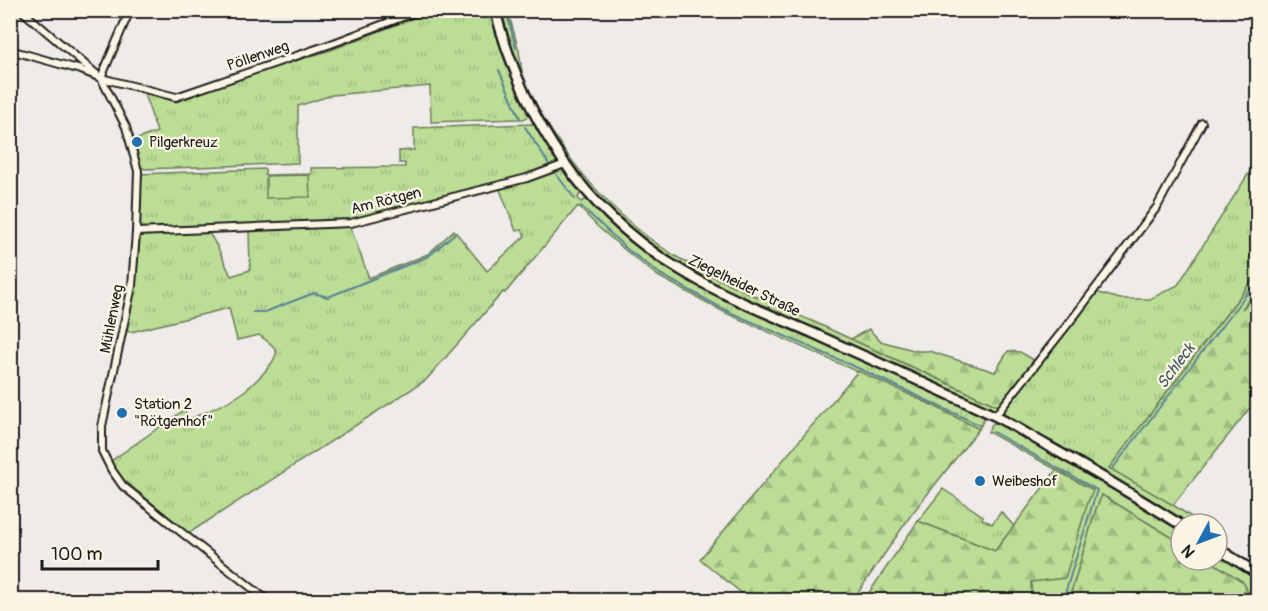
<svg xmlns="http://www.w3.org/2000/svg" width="1268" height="611" font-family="Pangolin,sans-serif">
  <defs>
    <pattern id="grass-tufts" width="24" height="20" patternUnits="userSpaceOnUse" patternTransform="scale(1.5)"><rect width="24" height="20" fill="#bbdd96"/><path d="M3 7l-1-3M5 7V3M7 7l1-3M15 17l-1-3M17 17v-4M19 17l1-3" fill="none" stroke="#a0bd81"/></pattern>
    <pattern id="forest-firs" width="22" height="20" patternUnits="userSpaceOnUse" patternTransform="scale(1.5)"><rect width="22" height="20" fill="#bbdd96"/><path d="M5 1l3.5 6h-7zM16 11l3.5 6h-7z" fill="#a0bd81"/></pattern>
  </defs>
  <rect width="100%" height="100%" fill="#eeebe8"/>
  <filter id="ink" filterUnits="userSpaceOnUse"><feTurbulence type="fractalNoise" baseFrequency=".0167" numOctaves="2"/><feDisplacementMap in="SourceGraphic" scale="12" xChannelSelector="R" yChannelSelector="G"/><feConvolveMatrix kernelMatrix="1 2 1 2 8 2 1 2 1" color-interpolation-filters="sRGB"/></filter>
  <g filter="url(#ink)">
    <g fill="url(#grass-tufts)" stroke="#6c7c59" stroke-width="1.5">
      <polygon points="432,11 491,11 506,60 531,115 524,119 517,119 431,122 430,86 332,95 298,106 298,163 171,168 145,169 141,167 134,140 157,132 144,92 176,102 233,80 331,50"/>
      <polygon points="498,11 508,11 519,51 522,72 518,70"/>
      <path d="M522 76C556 152 615 223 689 264 728 285 771 303 812 321 874 350 936 378 998 406L996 409 988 410 706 280C672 261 641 240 612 214 572 177 545 126 521 77Z"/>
      <polygon points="535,124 558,161 553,167 526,175 354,220 140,228 141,174 265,169 265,175 311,174 311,168 405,167 405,163 399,163 399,151 414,150 414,128"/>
      <polygon points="1257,160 1257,274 1110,467 1173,505 1202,524 1188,524 1113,477 1008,420 1003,415 1006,409 1096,292 1120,299 1150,299 1178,285"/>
      <path d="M564 169 581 192 578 198 581 202 587 199 635 242 672 269 699 285 743 307 982 415 984 419 979 429 934 406 726 313 658 276 626 251 598 227 578 206 505 293 503 292 426 380 189 533 126 482 116 471 111 461 184 410 190 419C205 412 228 403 241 394 250 387 278 362 276 351 274 344 265 340 259 335L237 340 229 308 131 332 125 331 136 280 140 237 143 235 208 231 217 246 231 276 250 270 249 230 350 226 369 278 428 254 454 230 487 271 525 236 522 230 516 231 499 187Z"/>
      <polygon points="995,423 1088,472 1181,529 1181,543 1102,495 1096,509 1069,600 1031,600 1031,582 1088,502 1093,490 988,432 992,424"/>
      <polygon points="943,489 983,516 982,519 992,524 1001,512 1014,526 995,551 918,521"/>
      <polygon points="1217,552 1254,575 1257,591 1257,600 1250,600 1245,585 1209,560 1217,560"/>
    </g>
    <g fill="url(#forest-firs)" stroke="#6c7c59" stroke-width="1.5">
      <polygon points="1257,274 1257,289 1242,309 1257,296 1257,399 1173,505 1109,468"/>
      <polygon points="869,329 880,341 917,351 929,351 995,372 1008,351 1020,352 1034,360 998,406 851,339"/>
      <polygon points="858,371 934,406 979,429 911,515 853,600 750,600 700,559"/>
      <polygon points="1056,470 1093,490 1088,502 1065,578 1031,582 1031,600 864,600 918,521 995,551"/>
      <polygon points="1102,495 1181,543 1181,560 1209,560 1242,581 1245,585 1250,600 1069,600 1096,509"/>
    </g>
    <polygon fill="#bbdd96" stroke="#6c7c59" stroke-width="1.5" points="309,175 310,197 266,198 266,176"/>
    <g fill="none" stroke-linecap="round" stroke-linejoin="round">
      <g stroke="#5a8394" stroke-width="2">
        <polyline points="506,10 516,48"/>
        <polyline points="499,70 520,118"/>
        <polyline points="525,127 550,166"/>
        <polyline points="556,174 575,199"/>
        <polyline points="581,206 627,249 660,274 727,311 860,369 979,425"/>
        <polyline points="253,312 265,312 314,293 328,297 429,256 455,233"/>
        <polyline points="993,432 1097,490 1063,600"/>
        <polyline points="1113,468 1258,279"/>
      </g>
      <g stroke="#1c1c1c" stroke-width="10">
        <g id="street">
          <polyline points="21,10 101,78 126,127 138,171 136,232 132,286 102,426 102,451 111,469 123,486 267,600"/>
          <polyline points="10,50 81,70 101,78 176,97 331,44 421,10"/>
          <polyline points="101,78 130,10"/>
          <polyline points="136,232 351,223 527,178 565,164"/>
          <polyline points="995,416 1076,314 1157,207 1202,123"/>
        </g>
      </g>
      <g stroke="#1c1c1c" stroke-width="13">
        <g id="secondary">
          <path d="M495 10C524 120 584 214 684 272 725 297 771 315 815 334 874 361 934 387 993 415 1012 424 1030 436 1048 446 1093 471 1137 497 1181 525"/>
          <polyline points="1217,548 1258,574"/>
        </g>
      </g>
      <use href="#street" stroke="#fcf5e5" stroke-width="6"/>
      <use href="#secondary" stroke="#fcf5e5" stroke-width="8"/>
    </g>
  </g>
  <g fill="#1f6fb2" stroke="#fcf5e5" stroke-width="2">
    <circle cx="137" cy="142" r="6"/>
    <circle cx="122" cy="413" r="6"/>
    <circle cx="980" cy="481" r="6"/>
  </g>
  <g text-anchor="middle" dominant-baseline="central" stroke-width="4.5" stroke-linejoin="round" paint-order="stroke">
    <g font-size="15" fill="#1c1c1c" stroke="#fcf5e5">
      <text transform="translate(258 56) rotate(-19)">Pöllenweg</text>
      <text transform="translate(386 201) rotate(-14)">Am Rötgen</text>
      <text transform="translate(744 286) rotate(26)">Ziegelheider Straße</text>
      <text transform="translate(112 319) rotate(-79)">Mühlenweg</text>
    </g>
    <g font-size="15" fill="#1c1c1c" stroke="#fcf5e5" text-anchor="start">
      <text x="149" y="142">Pilgerkreuz</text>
      <text x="134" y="404">Station 2<tspan x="134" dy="17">"Rötgenhof"</tspan></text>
      <text x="992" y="481">Weibeshof</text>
    </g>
    <g font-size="16" font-style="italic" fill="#405862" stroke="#fcf5e5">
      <text transform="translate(1176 366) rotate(-53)">Schleck</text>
    </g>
  </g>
  <rect width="1268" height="611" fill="none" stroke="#fcf5e5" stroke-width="36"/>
  <rect x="18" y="18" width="1232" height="575" fill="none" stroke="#1c1c1c" stroke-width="2" filter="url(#ink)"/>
  <g transform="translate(1199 542) rotate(229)"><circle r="28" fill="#fcf5e5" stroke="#a29e95" stroke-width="1.5"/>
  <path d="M0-4.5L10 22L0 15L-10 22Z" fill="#1f6fb2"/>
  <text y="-9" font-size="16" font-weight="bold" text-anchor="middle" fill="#1c1c1c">N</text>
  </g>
  <path d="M42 560v9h116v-9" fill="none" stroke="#1c1c1c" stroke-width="3"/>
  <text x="51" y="560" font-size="18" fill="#1c1c1c" stroke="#fcf5e5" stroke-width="4.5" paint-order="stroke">100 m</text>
</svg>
